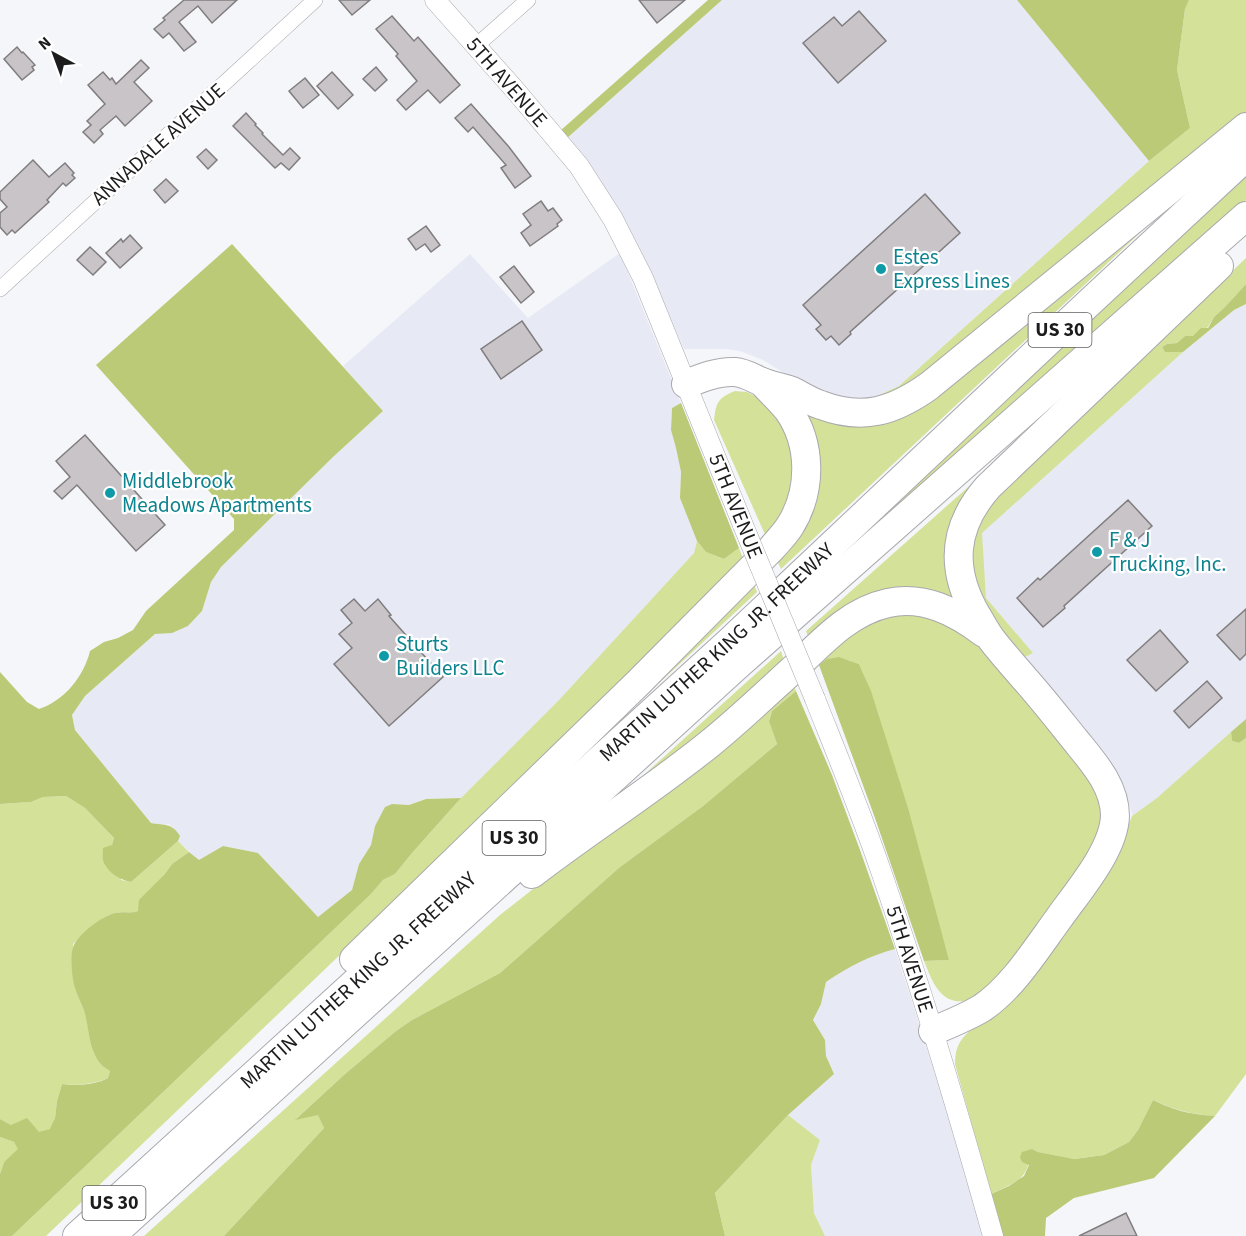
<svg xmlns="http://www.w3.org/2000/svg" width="1246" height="1236" font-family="'Source Sans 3',sans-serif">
  <rect width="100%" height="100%" fill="#f5f6fa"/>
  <g fill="#e7eaf5">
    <polygon points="722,0 1017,0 1149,161 899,386 875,397 848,400 800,383 763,360 740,351 725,349 684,349 656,285 637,244 618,207 595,175 566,139"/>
    <polygon points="620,253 681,403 672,408 671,430 676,448 681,472 680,498 697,541 694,553 559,700 461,798 426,799 409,805 392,804 375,826 371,845 359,864 352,890 318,917 258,853 223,846 199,861 178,841 180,836 169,824 163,825 151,823 75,730 72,715 85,696 155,634 172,633 188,626 202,611 211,582 221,567 333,457 383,411 343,366 470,254 528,318"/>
    <polygon points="1246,304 1246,719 1157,798 1132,816 1130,805 1123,788 1023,658 1033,653 986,598 981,533 1183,352 1234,310"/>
    <polygon points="895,949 943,1099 984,1236 825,1236 814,1213 811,1165 820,1140 788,1115 834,1074 826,1056 825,1040 813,1020 821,1004 826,982 846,968 878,954"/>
  </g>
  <g fill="#d3e199">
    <polygon points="1189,0 1246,0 1246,112 897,398 848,400 875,397 899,386 1149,161 1190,128 1177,70 1185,9"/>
    <polygon points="1246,176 1246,200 1243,203 808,588 841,551"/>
    <polygon points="1159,215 781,569 776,558 795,533 793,405 853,422"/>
    <polygon points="1246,258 1246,284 1225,307 1214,317 1207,328 1193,336 1185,336 1177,343 1167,344 1162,347 1165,352 1183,352 982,533 986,598 1033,653 1023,658 991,620 970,568 975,529 995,498"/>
    <path d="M735 391 747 392 761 399 773 409 794 450 792 496 767 539 714 420C716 402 718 398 735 391Z"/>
    <polygon points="1047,417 986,478 956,597 953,600 936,595 810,642 806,631"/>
    <polygon points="697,541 706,552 724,559 739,548 744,561 550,754 46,1236 12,1236 371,894 383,880 395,874 412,853 461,798 559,700 694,553"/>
    <polygon points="752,580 757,592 588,749"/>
    <path d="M891 613H932L972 635 1077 760 1098 795 1101 814 1099 834 1091 849 1039 925 993 982 967 1002C962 1001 956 1002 952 1000 936 995 930 975 924 961L949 960C932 902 916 844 899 787 887 745 877 703 859 664 842 658 835 653 819 665L817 660 842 639Z"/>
    <polygon points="781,651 785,664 739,706 614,802"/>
    <polygon points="793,684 796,691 772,711 769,720 777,744 703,806 620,867 500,973 412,1020 396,1031 345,1074 296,1119 318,1114 324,1128 224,1236 144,1236 500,915"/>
    <path d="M1231 732 1232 741 1239 743 1246 738V1074L1215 1116C1190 1114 1175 1110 1153 1100L1138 1130 1129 1142 1104 1155 1073 1159 1038 1152 1032 1149C1027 1181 1018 1181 991 1194L955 1064C955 1043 963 1036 979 1023L1123 839 1132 816 1157 798Z"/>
    <path d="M66 796 85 808 114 838 112 845 121 880 131 882 178 841 189 852 172 864 138 911C130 914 122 911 115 913 97 919 86 932 73 944 73 958 72 973 75 987 76 996 83 1004 85 1013 90 1033 89 1060 110 1071L108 1078C95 1084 77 1086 62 1084L57 1101 55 1118 51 1129 39 1133 11 1125 0 1119V804L31 802 43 797Z"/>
    <polygon points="788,1115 820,1140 811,1165 814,1213 825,1236 725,1236 715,1193"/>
    <polygon points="0,1137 14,1142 19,1149 4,1162 0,1174"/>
  </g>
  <g fill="#bbca76">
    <polygon points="708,0 722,0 566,139 560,131"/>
    <polygon points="1017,0 1189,0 1185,9 1177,70 1190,128 1149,161"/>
    <path d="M232 244 383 411 333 457 221 567 211 582 202 611 188 626 172 633 155 634 85 696 72 715 75 730 151 823C165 826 171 822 180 836L178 841 131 882C120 880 109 873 104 863 102 859 103 853 103 848L112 845 114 838 85 808 66 796 43 797 31 802 0 804V672L27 702 39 709C64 701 84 676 90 651L104 642 118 638 133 630 146 611 234 530V519L96 365Z"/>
    <polygon points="1246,284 1246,304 1234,310 1183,352 1165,352 1162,347 1167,344 1177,343 1185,336 1193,336 1201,328 1208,328 1214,317 1225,307"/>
    <polygon points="681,403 739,548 724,559 706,552 697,541 680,498 681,472 676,448 671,430 672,408"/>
    <polygon points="839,657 859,664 871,691 908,808 949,960 924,961 875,818 819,665 827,659"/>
    <path d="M796 691 832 775 860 850 895 949C869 956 848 967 826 982L821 1004 813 1020 825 1040 826 1056 834 1074 788 1115 715 1193 725 1236H224L324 1128 318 1115 295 1120 345 1074 396 1031 412 1020 500 973 620 867 703 806 777 744 769 721 772 711Z"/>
    <polygon points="1246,719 1246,738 1239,743 1232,741 1231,732"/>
    <path d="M461 798 412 853 395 874 383 880 371 894 12 1236H0V1174L4 1162 18 1149 14 1142 0 1137V1119L11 1125 27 1118 39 1132 50 1129 55 1118 57 1101 62 1084C77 1086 95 1085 108 1078L110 1071C89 1060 90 1034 85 1014 83 1005 77 997 75 988 72 979 69 951 75 943 83 931 101 917 115 913 123 911 130 914 138 911L139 900 164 875 172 864 189 852 199 860 223 846 258 853 318 917 352 890 359 864 371 845 375 826 385 807 392 804 409 805 426 799Z"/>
    <path d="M1153 1100C1176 1111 1189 1114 1215 1116L1154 1178 1074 1198 1046 1218 1045 1236H1003L991 1194 1009 1186 1024 1176 1029 1165 1022 1162 1020 1157 1022 1152 1032 1149 1038 1152 1074 1159 1104 1155 1129 1142 1138 1130Z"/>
  </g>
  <g fill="#c8c4c7" stroke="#807d7f" stroke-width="1.5">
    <polygon points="184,0 237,0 212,23 198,6 179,22 196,42 184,51 169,33 163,38 154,29 165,20 163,18"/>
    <polygon points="339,0 370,0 352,15"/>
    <polygon points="639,0 685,0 657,23"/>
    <polygon points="859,11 886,41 838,83 803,43 834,17 842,26"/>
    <polygon points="392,16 414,41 418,37 460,85 440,103 428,90 406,110 397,100 417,81 396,56 398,54 376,29"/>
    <polygon points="17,47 22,53 23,52 35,65 32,67 34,70 22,80 4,59"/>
    <polygon points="141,60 149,68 134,82 152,101 125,126 116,116 100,130 103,134 94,143 83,132 91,125 87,121 105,104 88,85 103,72 110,80 112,78 116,84"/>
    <polygon points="376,67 387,80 375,91 363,79"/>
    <polygon points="332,72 353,95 338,109 317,86"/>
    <polygon points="305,78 319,95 303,108 289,91"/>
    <polygon points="471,104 509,147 531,176 515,188 501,168 506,165 473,127 468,132 455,118"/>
    <polygon points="246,113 256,124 255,125 263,133 262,134 283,155 290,148 300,158 289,170 281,163 275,168 233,126"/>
    <polygon points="206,149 217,160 208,169 197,157"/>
    <polygon points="33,160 49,177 65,163 74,173 72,175 75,178 66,186 63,183 47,200 49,202 15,233 12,230 7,235 0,227 0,213 7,207 0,199 0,192"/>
    <polygon points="166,179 178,191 165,203 154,190"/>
    <polygon points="925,194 960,233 850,332 851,334 839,345 831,336 826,340 816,329 821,325 803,305"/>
    <polygon points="541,201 548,211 553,208 562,220 557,224 558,226 530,246 521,233 531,225 523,214"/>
    <polygon points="426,226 440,245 431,252 425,244 416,250 408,239"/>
    <polygon points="130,235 142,248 120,268 106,253 121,239 123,242"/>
    <polygon points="90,247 106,262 93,275 77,260"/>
    <polygon points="514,266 534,292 521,303 500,277"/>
    <polygon points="522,321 542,350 501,379 481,349"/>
    <polygon points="85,435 165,525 136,551 77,485 62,499 54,491 70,477 56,461"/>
    <polygon points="1128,500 1152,526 1064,606 1065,608 1043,627 1017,598 1038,578 1040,580"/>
    <polygon points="354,599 365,611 378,599 391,615 389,616 443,677 389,726 334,664 352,648 339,634 352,623 341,610"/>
    <polygon points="1246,609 1246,654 1240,660 1217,635"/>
    <polygon points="1160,630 1188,662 1156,691 1127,660"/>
    <polygon points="1207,681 1222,698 1189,728 1174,711"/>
    <polygon points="1126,1213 1137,1236 1079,1236"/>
  </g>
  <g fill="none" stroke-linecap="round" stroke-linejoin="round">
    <g stroke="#a9a9ad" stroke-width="16">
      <g id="minor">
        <polyline points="476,46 528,0"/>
        <polyline points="0,289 315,0"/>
      </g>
    </g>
    <g stroke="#a9a9ad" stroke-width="21">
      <g id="tertiary">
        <polyline points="435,0 515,90 579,166 613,219 643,278 743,525"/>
        <path d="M815 699C838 757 862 815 882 874 923 993 959 1115 993 1236"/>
      </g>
    </g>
    <g stroke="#a9a9ad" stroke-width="30">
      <g id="motorway">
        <path d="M686 384C701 378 718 371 735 372 747 373 755 380 765 383 774 386 783 388 792 391 802 396 811 402 821 405 863 421 894 411 929 386L1246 127"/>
        <path d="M532 874C589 830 651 791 708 745 739 720 769 691 799 664 825 639 851 611 888 603 924 595 956 612 984 633"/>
        <path d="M354 959 638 683 772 548C778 541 785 534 790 526 812 491 812 444 788 410 780 400 771 392 762 382"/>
        <path d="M933 1031C950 1024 967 1017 982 1008 1013 987 1037 948 1059 918 1078 891 1114 850 1115 816 1115 786 1093 762 1076 741 1059 720 1042 698 1024 678 1013 665 1002 653 992 640 986 632 982 624 977 616 950 570 952 528 988 487L1219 266"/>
        <path id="s1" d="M77 1236 729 642 1092 300 1246 157"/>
        <polyline points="111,1236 739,664 1246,216"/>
      </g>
    </g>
    <use href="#minor" stroke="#fff" stroke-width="15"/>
    <use href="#tertiary" stroke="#fff" stroke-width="20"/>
    <use href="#motorway" stroke="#fff" stroke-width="28"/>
    <g stroke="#a9a9ad" stroke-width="21" stroke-linecap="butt">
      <polyline id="tertiary-bridge" points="743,525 815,699"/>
    </g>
    <use href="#tertiary-bridge" stroke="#fff" stroke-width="20"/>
  </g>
  <g fill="#0f9aa8" stroke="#fff" stroke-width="2">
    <circle cx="881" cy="269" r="6"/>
    <circle cx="110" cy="493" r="6"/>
    <circle cx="1097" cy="552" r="6"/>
    <circle cx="384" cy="656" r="6"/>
  </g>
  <g text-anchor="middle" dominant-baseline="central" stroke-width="4.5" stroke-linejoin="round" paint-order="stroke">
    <g fill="#fff" stroke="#606061" stroke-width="1.5">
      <rect x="1028.5" y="313" width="63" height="34" rx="4.5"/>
      <rect x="482.5" y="821" width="63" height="34" rx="4.5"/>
      <rect x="82.5" y="1186" width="63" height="34" rx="4.5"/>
    </g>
    <g font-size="20" font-weight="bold" fill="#1c1c1d">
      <text x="1060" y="330">US 30</text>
      <text x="514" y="838">US 30</text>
      <text x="114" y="1203">US 30</text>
    </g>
    <g font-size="21" fill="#1c1c1d" stroke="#fff">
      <text transform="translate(507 82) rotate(49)">5TH AVENUE</text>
      <text transform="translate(158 144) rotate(-42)">ANNADALE AVENUE</text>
      <text transform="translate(736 506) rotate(68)">5TH AVENUE</text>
      <text stroke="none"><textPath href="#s1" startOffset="866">MARTIN LUTHER KING JR. FREEWAY</textPath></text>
      <text transform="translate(910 959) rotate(72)">5TH AVENUE</text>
      <text stroke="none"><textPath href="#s1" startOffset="380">MARTIN LUTHER KING JR. FREEWAY</textPath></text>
    </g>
    <g font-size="21" fill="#0d838f" stroke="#fff" text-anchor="start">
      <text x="893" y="257">Estes<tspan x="893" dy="24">Express Lines</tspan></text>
      <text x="122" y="481">Middlebrook<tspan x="122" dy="24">Meadows Apartments</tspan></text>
      <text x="1109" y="540">F &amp; J<tspan x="1109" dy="24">Trucking, Inc.</tspan></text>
      <text x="396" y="644">Sturts<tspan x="396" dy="24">Builders LLC</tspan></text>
    </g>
  </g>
  <g transform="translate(54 54) rotate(319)" stroke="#ffffff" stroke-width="4.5" paint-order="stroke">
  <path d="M0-4.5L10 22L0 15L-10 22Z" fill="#1c1c1d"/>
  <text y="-9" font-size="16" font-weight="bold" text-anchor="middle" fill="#1c1c1d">N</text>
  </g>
</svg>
